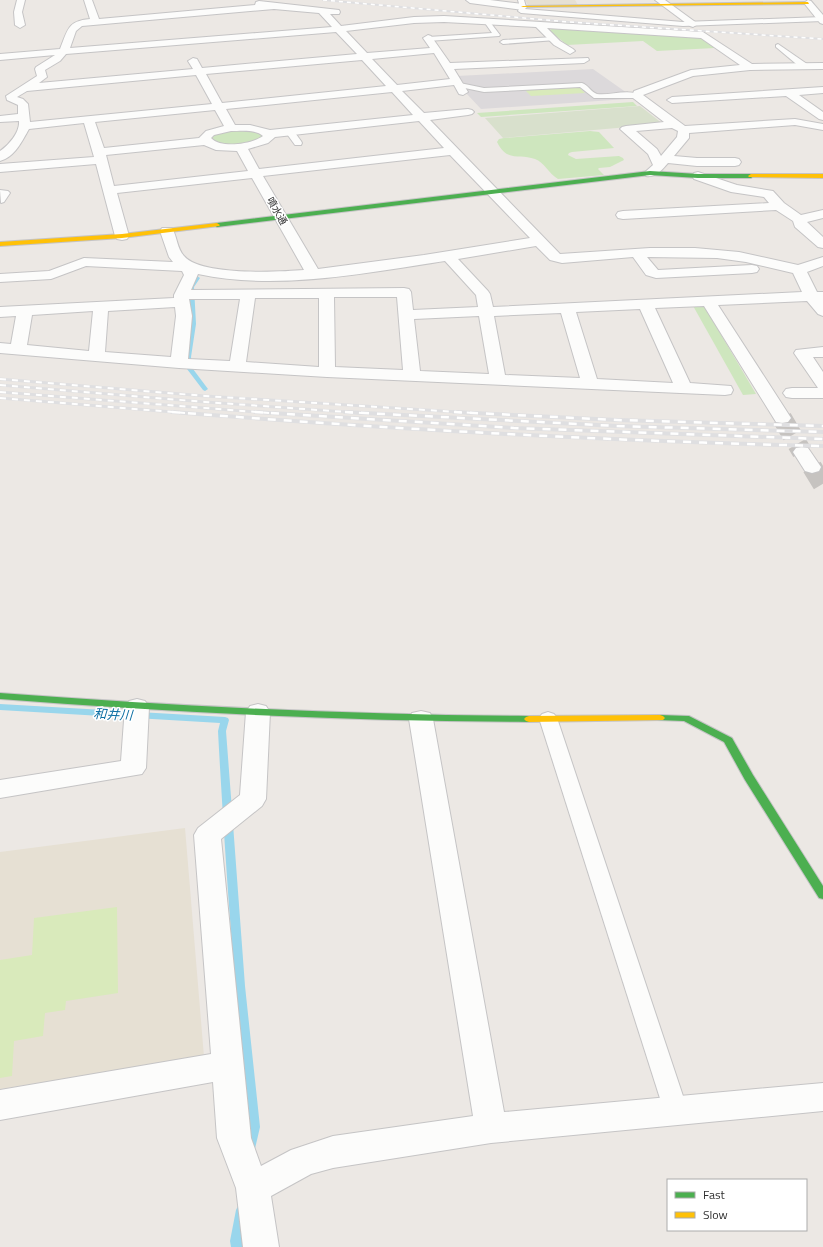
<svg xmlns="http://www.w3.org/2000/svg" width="823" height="1247" font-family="'Titillium Web','Noto Sans JP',sans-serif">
  <rect width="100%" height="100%" fill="#ece8e4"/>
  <polygon fill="#dcd9db" points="593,69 627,93 627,99 481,109 466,93 464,88 464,83 457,76"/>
  <g fill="#e6e0d3">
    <polygon points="525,0 575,0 578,5 528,5"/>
    <polygon points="185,828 204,1057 0,1089 0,852"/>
  </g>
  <g fill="#cee6be">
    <polygon points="552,29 694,36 701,37 715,48 657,51 643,41 567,45 549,30"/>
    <polygon points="633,102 637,106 481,117 477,113"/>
    <polygon points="252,130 262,135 261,139 235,146 212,143 210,136 221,131"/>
    <path d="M590 131 599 132 614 148 572 152 569 153 568 155 576 159 619 156 623 158 624 160 610 167 599 168 598 169 604 175 558 179C549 174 544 162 535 159 520 153 507 163 497 142L499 139 504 138Z"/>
    <polygon points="692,304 703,304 756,394 743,395"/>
  </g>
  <polygon fill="#d8e0cc" points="640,106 663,124 503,138 485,118"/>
  <g fill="#d9eabb">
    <polygon points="578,86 585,93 531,96 524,89"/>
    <polygon points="117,907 118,993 66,1001 65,1010 45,1013 43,1036 14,1041 12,1076 0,1078 0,960 32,955 34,918"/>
  </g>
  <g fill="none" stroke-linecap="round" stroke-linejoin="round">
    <g fill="#99d6ec" fill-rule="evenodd">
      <polygon points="197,276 200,278 194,287 196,324 191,357 193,369 208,389 205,391 203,390 187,369 185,357 190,324 188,287 195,277"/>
      <path d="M0 704 225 717 228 718 229 720 226 731 231 797 245 986 260 1127 254 1153 250 1155 246 1153 244 1149 248 1127C235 995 225 863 218 731L220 723 0 710Z"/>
      <polygon points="242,1204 246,1206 248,1210 242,1241 243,1247 231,1247 230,1241 236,1210 238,1206"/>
    </g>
    <g stroke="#c6c3c0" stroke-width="20" stroke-dasharray="20 10" stroke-linecap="butt">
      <polyline points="782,418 802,452"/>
      <polyline points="812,467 823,485"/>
    </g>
    <g stroke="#c5c4c5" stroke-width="2">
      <g id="lane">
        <polygon points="518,0 524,0 526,7 525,9 683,22 823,17 823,21 683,26 521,13 518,11 520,7"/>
        <polygon points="488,21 490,22 500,35 499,36 428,41 425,39 428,37 492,33 485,23"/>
        <polygon points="554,37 556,38 556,40 503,44 500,42 503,40"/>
        <polygon points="778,44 807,64 807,68 801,68 776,47 776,45"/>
        <path d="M455 82 484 88 582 83C588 85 591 92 597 94 609 96 631 88 641 96L637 98H594L580 87 484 92 455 86Z"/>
        <polygon points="290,129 293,130 301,141 302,143 301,145 295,145 287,134 286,132 287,130"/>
        <polygon points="0,190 8,191 10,193 4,202 1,203"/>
        <polygon points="548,712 554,714 557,718 688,1111 684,1119 676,1122 668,1119 664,1111 539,718 542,714"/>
      </g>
    </g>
    <g stroke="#c5c4c5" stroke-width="2">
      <g id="street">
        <polygon points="17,0 25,0 22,12 25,25 20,28 15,25 14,12"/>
        <path d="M84 0H92L99 19 255 5 256 2 259 1 339 10 340 12 339 14H330L341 26 414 17 444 16 703 32 752 64 823 63V69L750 70 693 76 643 95 685 126 795 119 823 124V130L795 125 689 133V138L674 156 697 158H735L739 159 741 162 739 165 735 166H697L668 163C662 170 655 178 646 176L644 173 653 165 648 154 620 129 622 127 626 126 664 122 633 98 632 96 634 91 691 70 740 65 701 38 547 28 560 41 573 49 575 51 570 54 554 45 536 27 444 22 414 23 346 31 367 53 430 48 423 38 428 35 431 36 450 63 588 58 589 60 584 63 454 69 468 92 463 95 459 94 454 85 402 91 424 113 468 109 472 110 474 112 472 114 468 115 430 120 560 254 650 248H695L739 252 798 265 823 257V266L807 272 817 292H823V316L818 314 807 301 718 305 791 418 788 422 782 423 776 422 704 306 655 308 690 383 731 386 733 390 731 394 725 395 327 377 179 368 0 353V343L11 344 16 316 0 317V307L174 298V295L184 275 182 271 86 266 51 279 0 282V274L49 271 84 258 173 262 169 257 160 231 162 228H172C177 236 177 249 184 256 201 276 278 272 304 270L252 178 117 193 129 236 127 239 122 240 117 239 115 236 96 164 0 172V164L94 157 84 123 29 129C22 141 15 157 0 161V151C9 145 20 132 19 121L0 122V116L18 114V105L7 100 6 96 37 76 35 69 36 67 55 55 0 60V54L60 49C68 30 67 21 90 19ZM274 9 319 13 332 27 70 48 76 31 82 26ZM336 32 357 54 202 68 197 59 193 58 188 61 193 69 39 83 47 77 45 70 60 61 66 54ZM434 53 450 79 397 85 372 59ZM362 60 386 86 222 103 206 74ZM196 75 212 104 30 122 28 104 23 99 17 97 27 91ZM392 92 413 115 270 130 250 125H235L226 109ZM215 110 224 126 206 131 199 138 104 148 95 122ZM419 121 444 148 259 169 248 149 268 143 275 137ZM672 128 678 131 677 137 661 156 657 149 636 131ZM231 131C241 131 255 129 263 136 252 144 221 149 211 138L214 135ZM204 145 216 150 237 151 248 171 114 186 106 155ZM450 155 530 238 424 255 318 269 263 176ZM536 246 550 260 562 263 633 257 646 275 656 278 752 273 757 272 759 269 757 266 752 265 658 270 647 257 717 258 746 262 793 273 802 292 493 307 490 294 488 291 458 259ZM445 261 476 295 478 307 413 310 411 292 409 289 404 288 191 290 198 274C277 291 365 273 445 261ZM334 297H397L403 370 335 367ZM255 298H319V367L246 362ZM189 299H240L230 361 188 359 192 316ZM175 307 176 316 171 357 105 352 108 311ZM640 309 673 383 597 379 576 312ZM93 311 89 351 27 345 32 315ZM561 313 580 378 505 375 494 316ZM479 316 489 374 420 371 414 319Z"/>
        <polygon points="466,0 490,0 523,4 527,7 523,10 470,3"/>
        <polygon points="655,0 665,0 698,24 693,27 690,26"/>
        <polygon points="808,0 811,1 823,15 823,24 820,23 804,3"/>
        <polygon points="823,87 823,93 799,95 823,112 823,120 819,119 786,96 672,103 667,100 672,97"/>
        <polygon points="698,172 737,185 773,191 784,203 801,215 823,210 823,218 807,222 823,237 823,248 818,247 795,227 793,221 776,210 623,219 618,218 616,215 618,212 623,211 769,203 764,197 731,192 694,179 692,176 694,173"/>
        <polygon points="823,347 823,357 813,357 823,372 823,398 792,398 786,397 783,393 786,389 792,388 818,388 794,353 796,350"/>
        <polygon points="802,447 808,448 821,467 819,471 812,473 805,471 793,452 796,448"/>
        <polygon points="137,699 145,701 149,707 146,768 142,774 0,798 0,780 121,761 125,707 129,701"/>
        <polygon points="258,704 266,706 270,712 266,799 262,806 221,839 251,1138 261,1166 291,1150 333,1136 473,1116 409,719 412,713 421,711 430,713 433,719 504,1112 823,1083 823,1111 491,1143 333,1168 311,1174 271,1196 279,1247 243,1247 236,1188 217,1138 213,1082 0,1120 0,1090 211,1054 194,835 198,828 240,795 246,712 250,706"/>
      </g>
    </g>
    <g stroke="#c5c4c5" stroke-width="2">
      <g id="fast">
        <polygon points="650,171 698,174 751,174 754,176 751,178 698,178 650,175 217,227 214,225 217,223"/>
        <path d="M0 693C176 706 352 715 529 716L532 717 534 719 532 721 529 722C352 721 176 713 0 699Z"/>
        <polygon points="660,715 689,716 732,738 753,775 823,886 823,899 819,898 745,780 724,742 684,721 657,720 655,718 657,716"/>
      </g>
    </g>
    <g stroke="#c5c4c5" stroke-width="2">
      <g id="slow">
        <polygon points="808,2 809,4 521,7 523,6"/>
        <polygon points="751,174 823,174 823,178 749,177 748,176"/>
        <polygon points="217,223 220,225 219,226 122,238 0,246 0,242 122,234"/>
        <polygon points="660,715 663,716 665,718 663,720 529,722 526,721 524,719 526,717 529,716"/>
      </g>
    </g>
    <use href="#lane" fill="#fcfcfb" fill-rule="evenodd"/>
    <use href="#street" fill="#fcfcfb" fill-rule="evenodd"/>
    <use href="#fast" fill="#4caf50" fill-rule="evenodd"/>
    <use href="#slow" fill="#ffc107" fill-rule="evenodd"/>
    <g stroke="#dfdfe1" stroke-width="2">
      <polyline id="rail-far2" points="323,0 569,22 823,39"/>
    </g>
    <g stroke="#dfdfe1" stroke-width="3">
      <g id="rail-far1">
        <polyline points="0,379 205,396 473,413"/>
        <polyline points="0,385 205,402 361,413"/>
        <polyline points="0,392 269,413"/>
        <polyline points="0,398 185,413"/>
      </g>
    </g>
    <g stroke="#dfdfe1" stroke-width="4">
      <g id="rail">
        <path d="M172 412C389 429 606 441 823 446"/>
        <polyline points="255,412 514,428 823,439"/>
        <polyline points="345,412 617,426 823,432"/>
        <polyline points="454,412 617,420 823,426"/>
      </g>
    </g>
    <use href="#rail-far2" stroke="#fff" stroke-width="1.5" stroke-dasharray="4" stroke-linecap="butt"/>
    <use href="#rail-far1" stroke="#fff" stroke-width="2" stroke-dasharray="6" stroke-linecap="butt"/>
    <use href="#rail" stroke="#fff" stroke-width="2.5" stroke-dasharray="8" stroke-linecap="butt"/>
  </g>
  <g text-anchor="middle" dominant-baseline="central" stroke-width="3" stroke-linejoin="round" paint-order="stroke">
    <g font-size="10" fill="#2e2e2e" stroke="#fff">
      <text transform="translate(277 211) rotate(60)">噴水通</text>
    </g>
    <g font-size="13" font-style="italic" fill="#0d6fa3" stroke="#fff">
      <text transform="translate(113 714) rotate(3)">和井川</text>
    </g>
  </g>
  <rect x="667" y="1179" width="140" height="52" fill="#ffffff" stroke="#ababab"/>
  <rect x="675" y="1192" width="20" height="6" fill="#4caf50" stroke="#ababab"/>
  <text x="703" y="1199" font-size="12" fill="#2e2e2e">Fast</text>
  <rect x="675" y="1212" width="20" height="6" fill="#ffc107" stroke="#ababab"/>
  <text x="703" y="1219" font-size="12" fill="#2e2e2e">Slow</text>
</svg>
